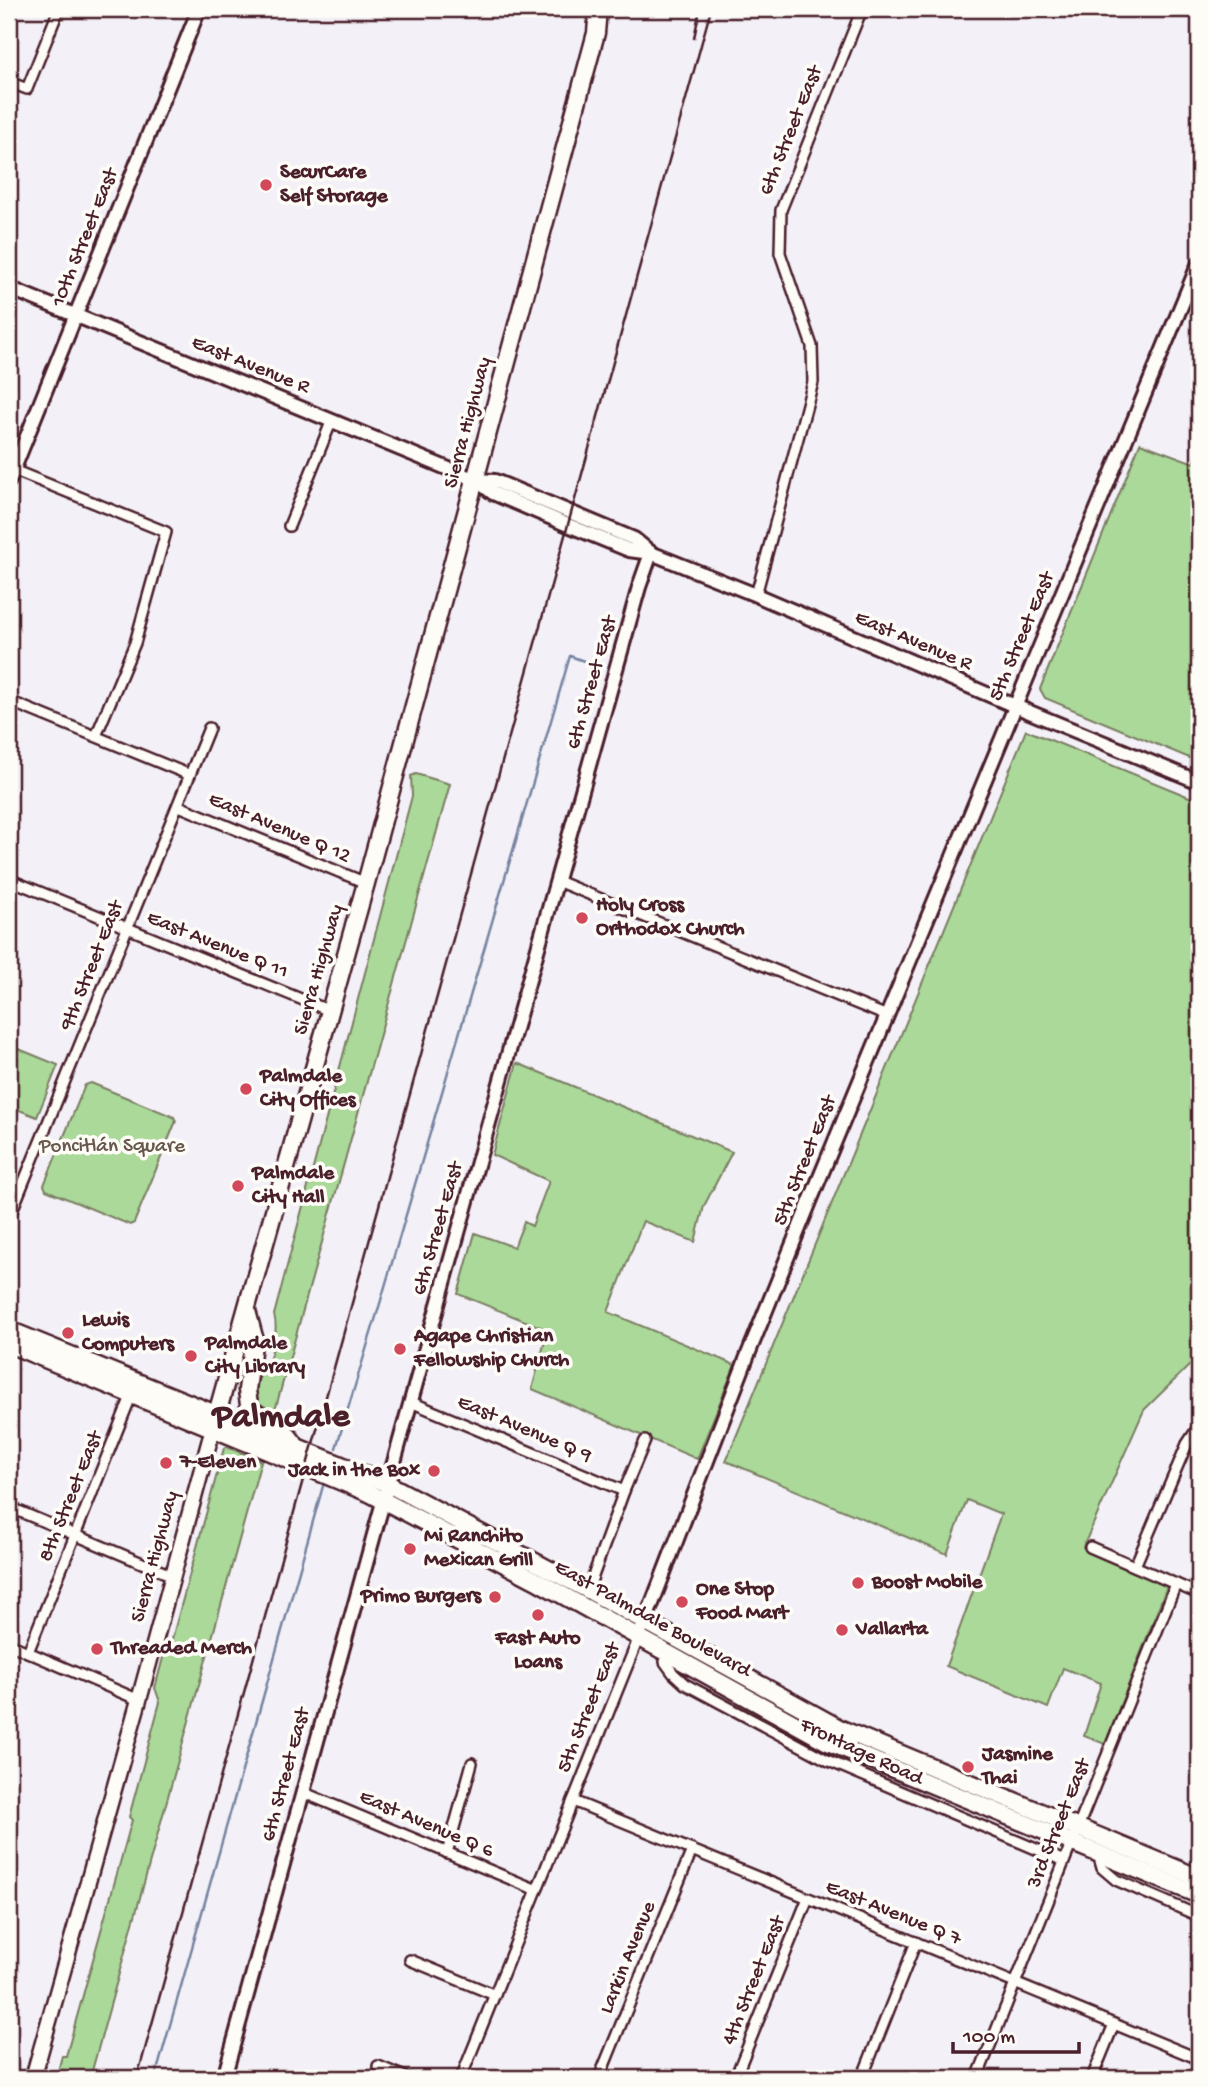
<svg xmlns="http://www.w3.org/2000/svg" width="1208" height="2087" font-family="'Gochi Hand',sans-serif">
  <rect width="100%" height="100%" fill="#f3f1f7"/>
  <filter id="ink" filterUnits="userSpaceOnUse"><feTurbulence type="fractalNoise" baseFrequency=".0143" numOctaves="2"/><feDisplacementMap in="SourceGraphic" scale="14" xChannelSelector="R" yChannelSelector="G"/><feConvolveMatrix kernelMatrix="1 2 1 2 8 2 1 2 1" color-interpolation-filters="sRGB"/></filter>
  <g filter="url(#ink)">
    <g fill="#aad999" stroke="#7a7c62" stroke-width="2">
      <polygon points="1140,443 1194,463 1199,451 1199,762 1045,698 1040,689"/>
      <polygon points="1026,730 1199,801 1199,1356 1144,1410 1083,1547 1167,1586 1105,1744 1084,1736 1101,1683 1063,1668 1048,1708 946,1666 1001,1514 967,1500 947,1554 726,1461"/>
      <path d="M416 774 450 784 274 1414 262 1408C260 1404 256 1396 255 1392 255 1381 264 1369 269 1360 274 1347 278 1327 274 1315L412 796 411 776Z"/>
      <polygon points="9,1045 58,1065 37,1117 9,1106"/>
      <polygon points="517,1063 732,1152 704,1206 695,1242 643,1221 608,1312 735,1365 697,1459 532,1389 548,1330 458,1294 475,1233 514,1247 524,1222 532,1226 549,1181 492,1155"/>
      <polygon points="91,1083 174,1117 176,1121 134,1223 130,1225 46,1190 44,1185 85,1085"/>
      <polygon points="227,1447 261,1461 90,2078 56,2078 62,2056 66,2056 132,1820 129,1817 160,1702 155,1688 165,1650 169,1650 224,1448"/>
    </g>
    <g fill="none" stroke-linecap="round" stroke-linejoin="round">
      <g stroke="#7683a1" stroke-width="2.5">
        <polyline points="336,1448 379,1307 570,656 598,666"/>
        <polyline points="155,2078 323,1486"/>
      </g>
      <g stroke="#4a1f2b" stroke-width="14">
        <g id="street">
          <polyline points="9,82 27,89 59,9"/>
          <polyline points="13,470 166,532 135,643 96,736"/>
          <polyline points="289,526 332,420"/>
          <polyline points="756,595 813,382 812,346 780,253 781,210 862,9"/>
          <polyline points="9,701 190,775"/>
          <polyline points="179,806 366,883"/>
          <polyline points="13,881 330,1011"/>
          <polyline points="557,881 887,1016"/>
          <polyline points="9,1218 209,728"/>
          <polyline points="411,1402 624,1491"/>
          <polyline points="9,1507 173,1576"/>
          <polyline points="1090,1547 1199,1594"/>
          <polyline points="1135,1566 1187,1444 1199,1426"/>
          <polyline points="588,1590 624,1491 645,1441"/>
          <polyline points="9,1644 139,1700"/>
          <polyline points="28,1652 132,1394"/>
          <polyline points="667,1652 665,1662 673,1673 685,1684 829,1761 1064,1861"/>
          <polyline points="302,1792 537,1890"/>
          <polyline points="573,1801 1199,2059"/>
          <polyline points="447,1853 472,1763"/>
          <polyline points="1098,1854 1102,1868 1116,1880 1199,1916"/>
          <polyline points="410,1960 495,1995"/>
          <polyline points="378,2066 407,2078"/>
          <polyline points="461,2078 639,1637"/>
          <polyline points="599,2078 692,1850"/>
          <polyline points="735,2078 808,1898"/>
          <polyline points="862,2078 916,1942"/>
          <polyline points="977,2078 1176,1584"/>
          <polyline points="1092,2078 1114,2024"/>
        </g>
      </g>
      <g stroke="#4a1f2b" stroke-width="18">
        <g id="secondary">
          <polyline points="9,288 461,474 476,480 493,493 568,525 629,550 651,553 756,595 1015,706 1199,782"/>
          <polyline points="476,480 495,481 634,539 651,553"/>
          <polyline points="9,481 199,9"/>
          <polyline points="643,1627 747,1357 811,1199 1199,263"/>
          <polyline points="224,2078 404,1426 639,587 651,553"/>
        </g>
      </g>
      <g stroke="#4a1f2b" stroke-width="19">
        <polyline id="primary" points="33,2078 139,1700 213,1428"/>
      </g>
      <g stroke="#4a1f2b" stroke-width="21">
        <g id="highway">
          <polyline points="247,1311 254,1337 247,1390 249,1405 253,1411 283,1429 294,1443"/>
          <polyline points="9,1330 388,1484 588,1590 841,1729 1199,1878"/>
          <polyline points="9,1344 369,1493 539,1582 826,1741 1199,1895"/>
          <polyline points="213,1428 366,883 596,33 598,9"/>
        </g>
      </g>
      <use href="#street" stroke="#fdfcf7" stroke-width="9"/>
      <use href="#secondary" stroke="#fdfcf7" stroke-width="12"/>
      <use href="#primary" stroke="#fdfcf7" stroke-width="14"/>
      <use href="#highway" stroke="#fdfcf7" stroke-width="16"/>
      <g stroke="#4a1f2b" stroke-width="2.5">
        <polyline points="694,38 700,9"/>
        <polyline points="137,2078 711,9"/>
      </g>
    </g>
  </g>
  <g fill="#d1495b" stroke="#fdfcf7" stroke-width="2.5">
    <circle cx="266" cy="185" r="7"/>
    <circle cx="582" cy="918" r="7"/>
    <circle cx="246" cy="1089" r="7"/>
    <circle cx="238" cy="1186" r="7"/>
    <circle cx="68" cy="1333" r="7"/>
    <circle cx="400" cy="1349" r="7"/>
    <circle cx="191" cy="1356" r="7"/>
    <circle cx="166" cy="1463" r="7"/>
    <circle cx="434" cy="1471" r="7"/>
    <circle cx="410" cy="1549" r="7"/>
    <circle cx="858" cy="1583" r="7"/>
    <circle cx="495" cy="1597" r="7"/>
    <circle cx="682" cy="1602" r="7"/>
    <circle cx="538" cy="1615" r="7"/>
    <circle cx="842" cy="1630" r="7"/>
    <circle cx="97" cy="1649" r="7"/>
    <circle cx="968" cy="1767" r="7"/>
  </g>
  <g text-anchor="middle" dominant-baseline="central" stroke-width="7" stroke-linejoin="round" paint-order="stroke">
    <g font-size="21" fill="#4a1f2b" stroke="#fdfcf7">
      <text transform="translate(792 131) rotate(-68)">6th Street East</text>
      <text transform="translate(86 238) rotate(-68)">10th Street East</text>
      <text transform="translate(250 366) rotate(22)">East Avenue R</text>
      <text transform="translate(469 423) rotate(-75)">Sierra Highway</text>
      <text transform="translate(1023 637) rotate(-67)">5th Street East</text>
      <text transform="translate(913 642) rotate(23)">East Avenue R</text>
      <text transform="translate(593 683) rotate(-74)">6th Street East</text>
      <text transform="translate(279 829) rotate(23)">East Avenue Q 12</text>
      <text transform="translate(217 946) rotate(22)">East Avenue Q 11</text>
      <text transform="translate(93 966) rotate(-68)">9th Street East</text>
      <text transform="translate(320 970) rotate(-74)">Sierra Highway</text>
      <text transform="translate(806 1161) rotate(-68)">5th Street East</text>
      <text transform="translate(439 1229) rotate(-74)">6th Street East</text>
      <text transform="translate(524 1430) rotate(23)">East Avenue Q 9</text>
      <text transform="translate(72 1497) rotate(-68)">8th Street East</text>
      <text transform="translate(156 1557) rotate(-75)">Sierra Highway</text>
      <text transform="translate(652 1620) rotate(29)">East Palmdale Boulevard</text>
      <text transform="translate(590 1708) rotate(-68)">5th Street East</text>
      <text transform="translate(861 1753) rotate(25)">Frontage Road</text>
      <text transform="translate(287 1775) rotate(-75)">6th Street East</text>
      <text transform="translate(1060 1824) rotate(-68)">3rd Street East</text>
      <text transform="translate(426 1825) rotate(23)">East Avenue Q 6</text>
      <text transform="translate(893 1914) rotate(22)">East Avenue Q 7</text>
      <text transform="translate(629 1958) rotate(-68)">Larkin Avenue</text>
      <text transform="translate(755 1981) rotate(-68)">4th Street East</text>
    </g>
    <g font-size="21" font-weight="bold" fill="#4a1f2b" stroke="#fdfcf7" text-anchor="start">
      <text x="280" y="173">SecurCare<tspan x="280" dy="24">Self Storage</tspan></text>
      <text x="596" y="906">Holy Cross<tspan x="596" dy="24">Orthodox Church</tspan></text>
      <text x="260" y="1077">Palmdale<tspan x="260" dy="24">City Offices</tspan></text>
      <text x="252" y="1174">Palmdale<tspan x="252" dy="24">City Hall</tspan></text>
      <text x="82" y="1321">Lewis<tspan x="82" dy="24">Computers</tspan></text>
      <text x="414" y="1337">Agape Christian<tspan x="414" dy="24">Fellowship Church</tspan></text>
      <text x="205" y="1344">Palmdale<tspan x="205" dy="24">City Library</tspan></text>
      <text x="180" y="1463">7-Eleven</text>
      <text x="420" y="1471" text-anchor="end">Jack in the Box</text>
      <text x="424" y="1537">Mi Ranchito<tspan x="424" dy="24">Mexican Grill</tspan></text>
      <text x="872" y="1583">Boost Mobile</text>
      <text x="696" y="1590">One Stop<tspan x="696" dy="24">Food Mart</tspan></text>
      <text x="481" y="1597" text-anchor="end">Primo Burgers</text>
      <text x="856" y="1630">Vallarta</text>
      <text x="538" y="1639" text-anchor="middle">Fast Auto<tspan x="538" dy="24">Loans</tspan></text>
      <text x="111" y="1649">Threaded Merch</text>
      <text x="982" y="1755">Jasmine<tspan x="982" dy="24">Thai</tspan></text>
    </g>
    <g font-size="21" fill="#67574c" stroke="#fdfcf7">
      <text x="112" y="1147">Poncitlán Square</text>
    </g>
    <g font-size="35" font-weight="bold" fill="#4a1f2b" stroke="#fdfcf7">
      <text x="281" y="1418">Palmdale</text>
    </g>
  </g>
  <rect width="1208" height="2087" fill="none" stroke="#fdfcf7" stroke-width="35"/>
  <rect x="18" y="18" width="1173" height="2052" fill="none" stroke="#4a1f2b" stroke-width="2.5" filter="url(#ink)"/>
  <path d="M953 2042v10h126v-10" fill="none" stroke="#4a1f2b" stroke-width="3.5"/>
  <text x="963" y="2042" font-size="21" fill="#4a1f2b" stroke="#fdfcf7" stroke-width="5" paint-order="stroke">100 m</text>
</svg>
